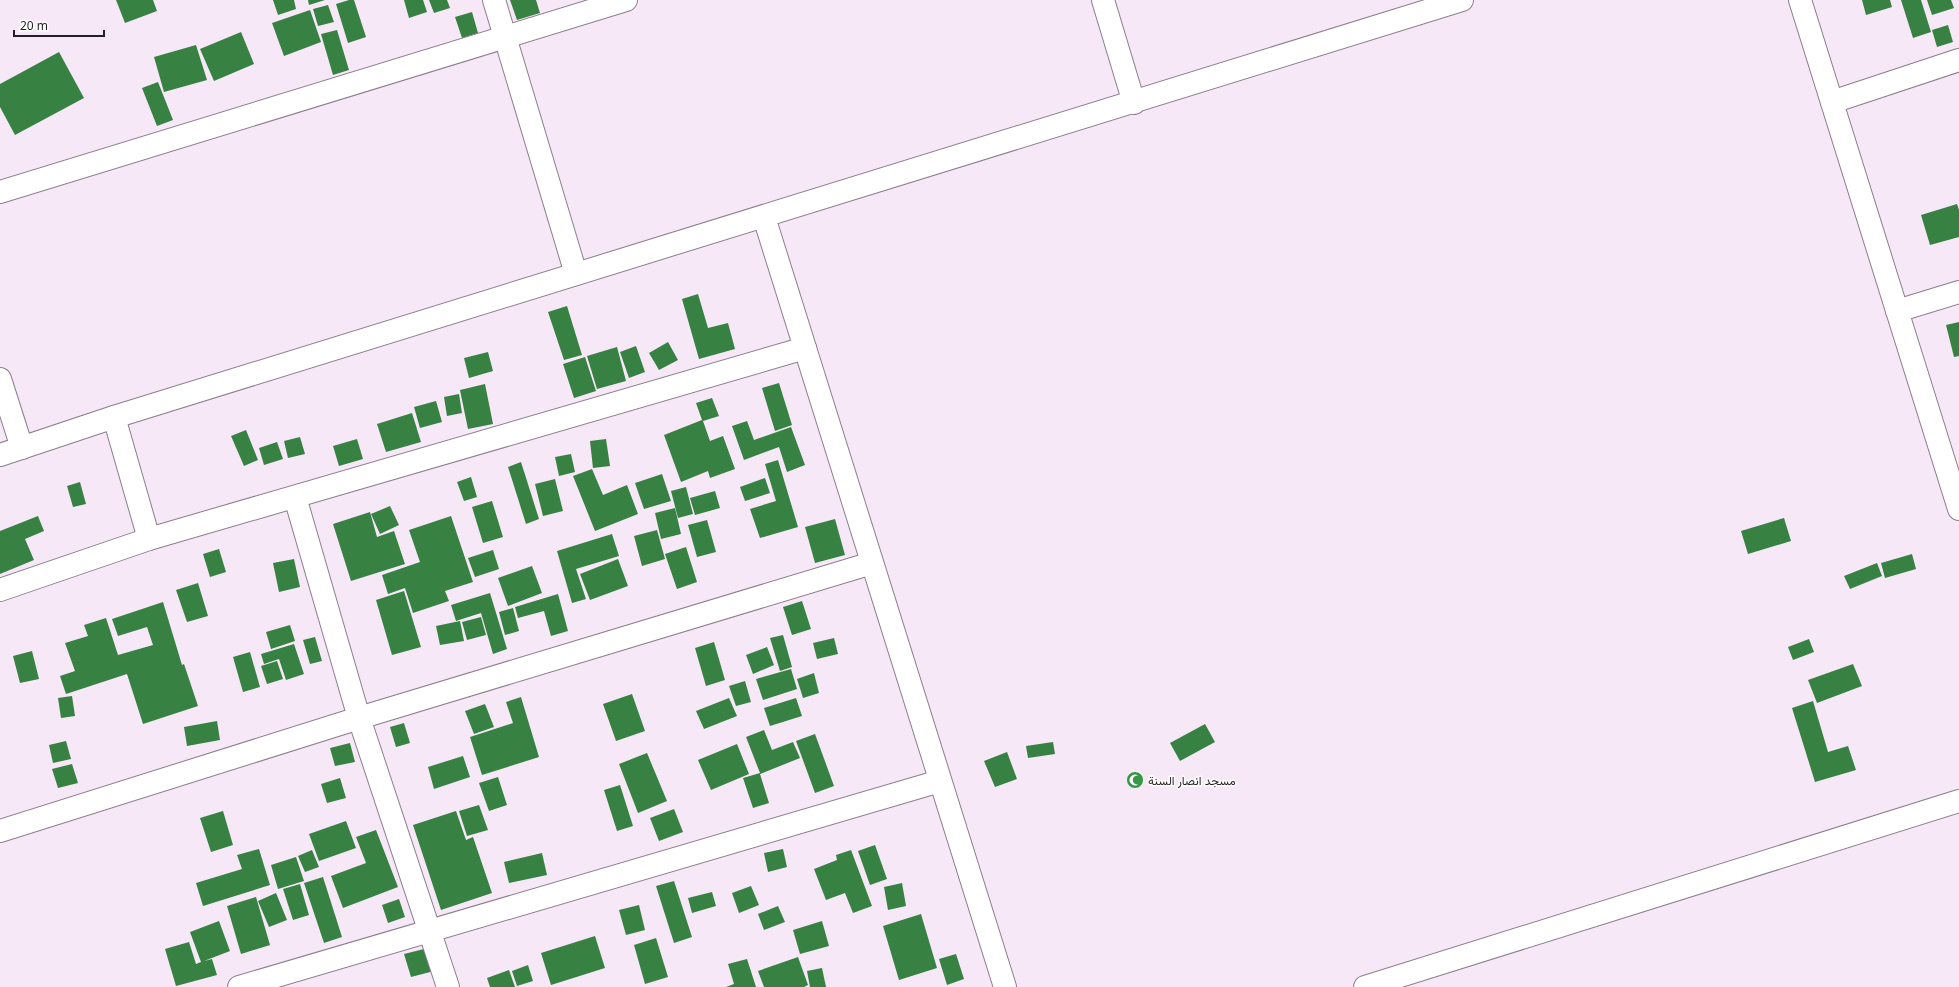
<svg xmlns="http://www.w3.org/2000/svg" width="1959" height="987" font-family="'Noto Sans',Vazirmatn,sans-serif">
  <rect width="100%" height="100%" fill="#f6e8f7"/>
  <g fill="#378143">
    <polygon points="116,0 153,0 157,11 125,23"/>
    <polygon points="273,0 294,0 296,9 278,15"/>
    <polygon points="308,0 325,0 309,5"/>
    <polygon points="349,0 354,0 366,37 348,43 336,4"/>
    <polygon points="404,0 423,0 427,12 409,18"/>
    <polygon points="429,0 447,0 450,8 434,13"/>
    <polygon points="510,0 536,0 540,13 517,20"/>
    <polygon points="1862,0 1890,0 1892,7 1866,15"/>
    <polygon points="1901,0 1921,0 1931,32 1913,38"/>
    <polygon points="1927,0 1951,0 1954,8 1932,15"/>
    <polygon points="328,5 334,22 318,26 313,9"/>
    <polygon points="310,10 321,42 284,56 272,23"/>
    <polygon points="472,12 478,33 462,38 455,17"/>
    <polygon points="1948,25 1953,42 1937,47 1932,30"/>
    <polygon points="337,30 349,70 333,75 321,34"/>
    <polygon points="241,32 254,64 214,81 200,49"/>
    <polygon points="196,45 207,80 164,92 154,57"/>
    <polygon points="59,52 84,98 15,135 0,107 0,84"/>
    <polygon points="158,82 173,120 157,126 142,88"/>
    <polygon points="1957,204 1959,210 1959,237 1930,245 1921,215"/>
    <polygon points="698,294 708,328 728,323 735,349 699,359 682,299"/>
    <polygon points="567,306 582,355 564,360 548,312"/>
    <polygon points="1959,322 1959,356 1954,357 1946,325"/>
    <polygon points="668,342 678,360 659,370 649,353"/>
    <polygon points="636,346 645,372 629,378 620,352"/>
    <polygon points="617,347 626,381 597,389 587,356"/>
    <polygon points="488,352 493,371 469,378 464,358"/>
    <polygon points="585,357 596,391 574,398 563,364"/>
    <polygon points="779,383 792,425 775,431 762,388"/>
    <polygon points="485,384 493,424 468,429 460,390"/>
    <polygon points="459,394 462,413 447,416 444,397"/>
    <polygon points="712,398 719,416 703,421 710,441 723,436 735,469 710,478 708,471 681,482 664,435 702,420 696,403"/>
    <polygon points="436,401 442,422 420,428 414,407"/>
    <polygon points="412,413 421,442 386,452 377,424"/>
    <polygon points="747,421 754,440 791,427 805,465 787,472 779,447 744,460 732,426"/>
    <polygon points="246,430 258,460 244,466 231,436"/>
    <polygon points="300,437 305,454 288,458 284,441"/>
    <polygon points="357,439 363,459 339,466 333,446"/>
    <polygon points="606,439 610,466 593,468 590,441"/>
    <polygon points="277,442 283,459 264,465 259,448"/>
    <polygon points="571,454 575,472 559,476 555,457"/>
    <polygon points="778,460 798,527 760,538 750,509 776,501 765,464"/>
    <polygon points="521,462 539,519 526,524 508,467"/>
    <polygon points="592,469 603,495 627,485 638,514 595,531 573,476"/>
    <polygon points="662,474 671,501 644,509 635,483"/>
    <polygon points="471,477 477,497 464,501 457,482"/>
    <polygon points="765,478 770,493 745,501 740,487"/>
    <polygon points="555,479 563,511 543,516 535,484"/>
    <polygon points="80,482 86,504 73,507 67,486"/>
    <polygon points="686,487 693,514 678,518 671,491"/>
    <polygon points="715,491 720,508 695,515 690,498"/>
    <polygon points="492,501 503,537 483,543 472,507"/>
    <polygon points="390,506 399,525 380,534 371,514"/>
    <polygon points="675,508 681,534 661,539 655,513"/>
    <polygon points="370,512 377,537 394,531 405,564 351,581 333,524"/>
    <polygon points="38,516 44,531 25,539 34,560 0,574 0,531"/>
    <polygon points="451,516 473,582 445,591 449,601 413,613 405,588 388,594 382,575 420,562 409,530"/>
    <polygon points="1784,518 1791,541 1748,554 1741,531"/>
    <polygon points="835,519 845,555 815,563 805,527"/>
    <polygon points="707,520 716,552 697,557 688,525"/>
    <polygon points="657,530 665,559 642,566 634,536"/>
    <polygon points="612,534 619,556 576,569 586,599 572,603 557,551"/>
    <polygon points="686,547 697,582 677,589 665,554"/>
    <polygon points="219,549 226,572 210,577 203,554"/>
    <polygon points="493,550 499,569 475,577 468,558"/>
    <polygon points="1912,554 1916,569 1885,578 1881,563"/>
    <polygon points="294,559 300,587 279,592 273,563"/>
    <polygon points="618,559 628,586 590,600 580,574"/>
    <polygon points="1877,563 1882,576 1850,589 1844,576"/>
    <polygon points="532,566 542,593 508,606 498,578"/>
    <polygon points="198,583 208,616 187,622 176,590"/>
    <polygon points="404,591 421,647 392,655 376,600"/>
    <polygon points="490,593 507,649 493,654 481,613 456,621 451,605"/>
    <polygon points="558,594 568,631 551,636 544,611 518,618 515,607"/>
    <polygon points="802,601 811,629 792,635 783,607"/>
    <polygon points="163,602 182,665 184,664 198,706 143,724 127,674 66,694 60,676 75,671 65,643 88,636 84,625 106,618 118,655 153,645 147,627 118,636 112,619"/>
    <polygon points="513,608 519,631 505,635 499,612"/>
    <polygon points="481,617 486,635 467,640 462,622"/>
    <polygon points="460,621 464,641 440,645 436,626"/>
    <polygon points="290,625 295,641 271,649 266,632"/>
    <polygon points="783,635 792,667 780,671 770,638"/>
    <polygon points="315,637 322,661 310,664 303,640"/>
    <polygon points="834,638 838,654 817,659 813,643"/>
    <polygon points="1809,639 1814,652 1793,660 1788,647"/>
    <polygon points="714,642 725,680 706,686 695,648"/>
    <polygon points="294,644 304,674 286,680 279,659 264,664 261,654"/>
    <polygon points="767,647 774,665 753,674 746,655"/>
    <polygon points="32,651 39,679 20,683 13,656"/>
    <polygon points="250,652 260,687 243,692 233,657"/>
    <polygon points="277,661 283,679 267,684 261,666"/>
    <polygon points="1853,664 1862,686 1817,703 1808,680"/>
    <polygon points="791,669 797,689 763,700 756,679"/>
    <polygon points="814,673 819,693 803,698 797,679"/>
    <polygon points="745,681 751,702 736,706 729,686"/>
    <polygon points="632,694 645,731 616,741 603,704"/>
    <polygon points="72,696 75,716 61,718 58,698"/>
    <polygon points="521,697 539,757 482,775 470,737 513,723 506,702"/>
    <polygon points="729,698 737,716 704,729 696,711"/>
    <polygon points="796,698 802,716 770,726 764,708"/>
    <polygon points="1813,701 1828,752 1848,746 1856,770 1815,782 1792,708"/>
    <polygon points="485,704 494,727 474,734 465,711"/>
    <polygon points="217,721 220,740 187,746 184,727"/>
    <polygon points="404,723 410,743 396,747 390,727"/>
    <polygon points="1205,724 1215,742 1180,761 1170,743"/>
    <polygon points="764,730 772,750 793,742 800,758 760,774 769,803 753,808 743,778 760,773 746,737"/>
    <polygon points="815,734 834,786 815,793 796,741"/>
    <polygon points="66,741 71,759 53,763 49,745"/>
    <polygon points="1053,742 1055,754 1028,758 1026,746"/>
    <polygon points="350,743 355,762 335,766 330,748"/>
    <polygon points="737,744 749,774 711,790 698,760"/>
    <polygon points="1007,752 1017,779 995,787 984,761"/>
    <polygon points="647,753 667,801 638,813 619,764"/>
    <polygon points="463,756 470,777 434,789 428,767"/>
    <polygon points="72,764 78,783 58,788 52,769"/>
    <polygon points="498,777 507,805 489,811 479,783"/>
    <polygon points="340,778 346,798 327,803 321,784"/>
    <polygon points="620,785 633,826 617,831 604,790"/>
    <polygon points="479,805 488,830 467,836 459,811"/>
    <polygon points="674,809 683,832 659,841 650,818"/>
    <polygon points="223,811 233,845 211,852 200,818"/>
    <polygon points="456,811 466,840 473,837 492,893 441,910 413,825"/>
    <polygon points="346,821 356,848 319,861 309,834"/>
    <polygon points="376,830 398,887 343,908 331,876 366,863 356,837"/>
    <polygon points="875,845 887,879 870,885 858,851"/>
    <polygon points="259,849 270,885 203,906 196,883 242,869 237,855"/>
    <polygon points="783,849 787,867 768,872 764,853"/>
    <polygon points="312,850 319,867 305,872 298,856"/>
    <polygon points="851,850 872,906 853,913 845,893 826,900 814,869 837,860 836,855"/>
    <polygon points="542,853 547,875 509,883 504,862"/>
    <polygon points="296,857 304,881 278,889 271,865"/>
    <polygon points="323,877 342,937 324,943 304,883"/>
    <polygon points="674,881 692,937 674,943 656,886"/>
    <polygon points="902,883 906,906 888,910 884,887"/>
    <polygon points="300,884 309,915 293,920 283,889"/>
    <polygon points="751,886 759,905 739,913 732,893"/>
    <polygon points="712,892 716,906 692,913 688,898"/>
    <polygon points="276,893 287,920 269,927 258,901"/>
    <polygon points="256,897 270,945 241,954 227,906"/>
    <polygon points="399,899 405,917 388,923 382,905"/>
    <polygon points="639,905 645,930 626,935 619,910"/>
    <polygon points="778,906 785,922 764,930 758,914"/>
    <polygon points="921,914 937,968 899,980 883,926"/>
    <polygon points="219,921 230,951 204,961 212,959 217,975 176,986 165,949 189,942 196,964 201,962 190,932"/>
    <polygon points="822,921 829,946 800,954 793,930"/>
    <polygon points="595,936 605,968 551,985 541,953"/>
    <polygon points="656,938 668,977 645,984 634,945"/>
    <polygon points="428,948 434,971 411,977 404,954"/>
    <polygon points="956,954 964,979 947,985 939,959"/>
    <polygon points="798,957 808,985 804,987 764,987 758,971"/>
    <polygon points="747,959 756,987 726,987 734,984 728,964"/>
    <polygon points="528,965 533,981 517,986 512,971"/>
    <polygon points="822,968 826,987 810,987 807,971"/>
    <polygon points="509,970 515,987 490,987 487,978"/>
  </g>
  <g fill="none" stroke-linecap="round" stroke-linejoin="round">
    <g stroke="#8b7f8c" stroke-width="24">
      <g id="street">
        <polyline points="494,0 576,274"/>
        <polyline points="1103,0 1134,103"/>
        <polyline points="1800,0 1959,509"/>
        <polyline points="1832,102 1959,60"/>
        <polyline points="0,192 626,0"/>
        <polyline points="764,217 1005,987"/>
        <polyline points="1897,311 1959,292"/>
        <polyline points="0,379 22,448"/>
        <polyline points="114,417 149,539"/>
        <polyline points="0,455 114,417 1462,0"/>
        <polyline points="295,497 359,718 448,987"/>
        <polyline points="0,590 149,539 805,348"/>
        <polyline points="0,831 359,718 872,563"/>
        <polyline points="239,987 940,781"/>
        <polyline points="1365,987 1959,801"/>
      </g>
    </g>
    <use href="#street" stroke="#fff" stroke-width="22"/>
  </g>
  <defs>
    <g id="mosque-disc" transform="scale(0.9)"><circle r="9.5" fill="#389648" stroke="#fff"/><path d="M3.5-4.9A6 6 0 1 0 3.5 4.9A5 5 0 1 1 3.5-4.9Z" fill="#fff"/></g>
  </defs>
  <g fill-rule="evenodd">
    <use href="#mosque-disc" x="1135" y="780"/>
  </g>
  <g text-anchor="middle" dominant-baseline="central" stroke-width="3" stroke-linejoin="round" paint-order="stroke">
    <g font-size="12" fill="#241f24" stroke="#fff" text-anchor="start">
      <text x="1148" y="780">مسجد انصار السنة</text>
    </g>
  </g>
  <path d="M14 30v6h90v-6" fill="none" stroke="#241f24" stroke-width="2"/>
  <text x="20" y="30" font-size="12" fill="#241f24" stroke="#ffffff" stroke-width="3" paint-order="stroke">20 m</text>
</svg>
